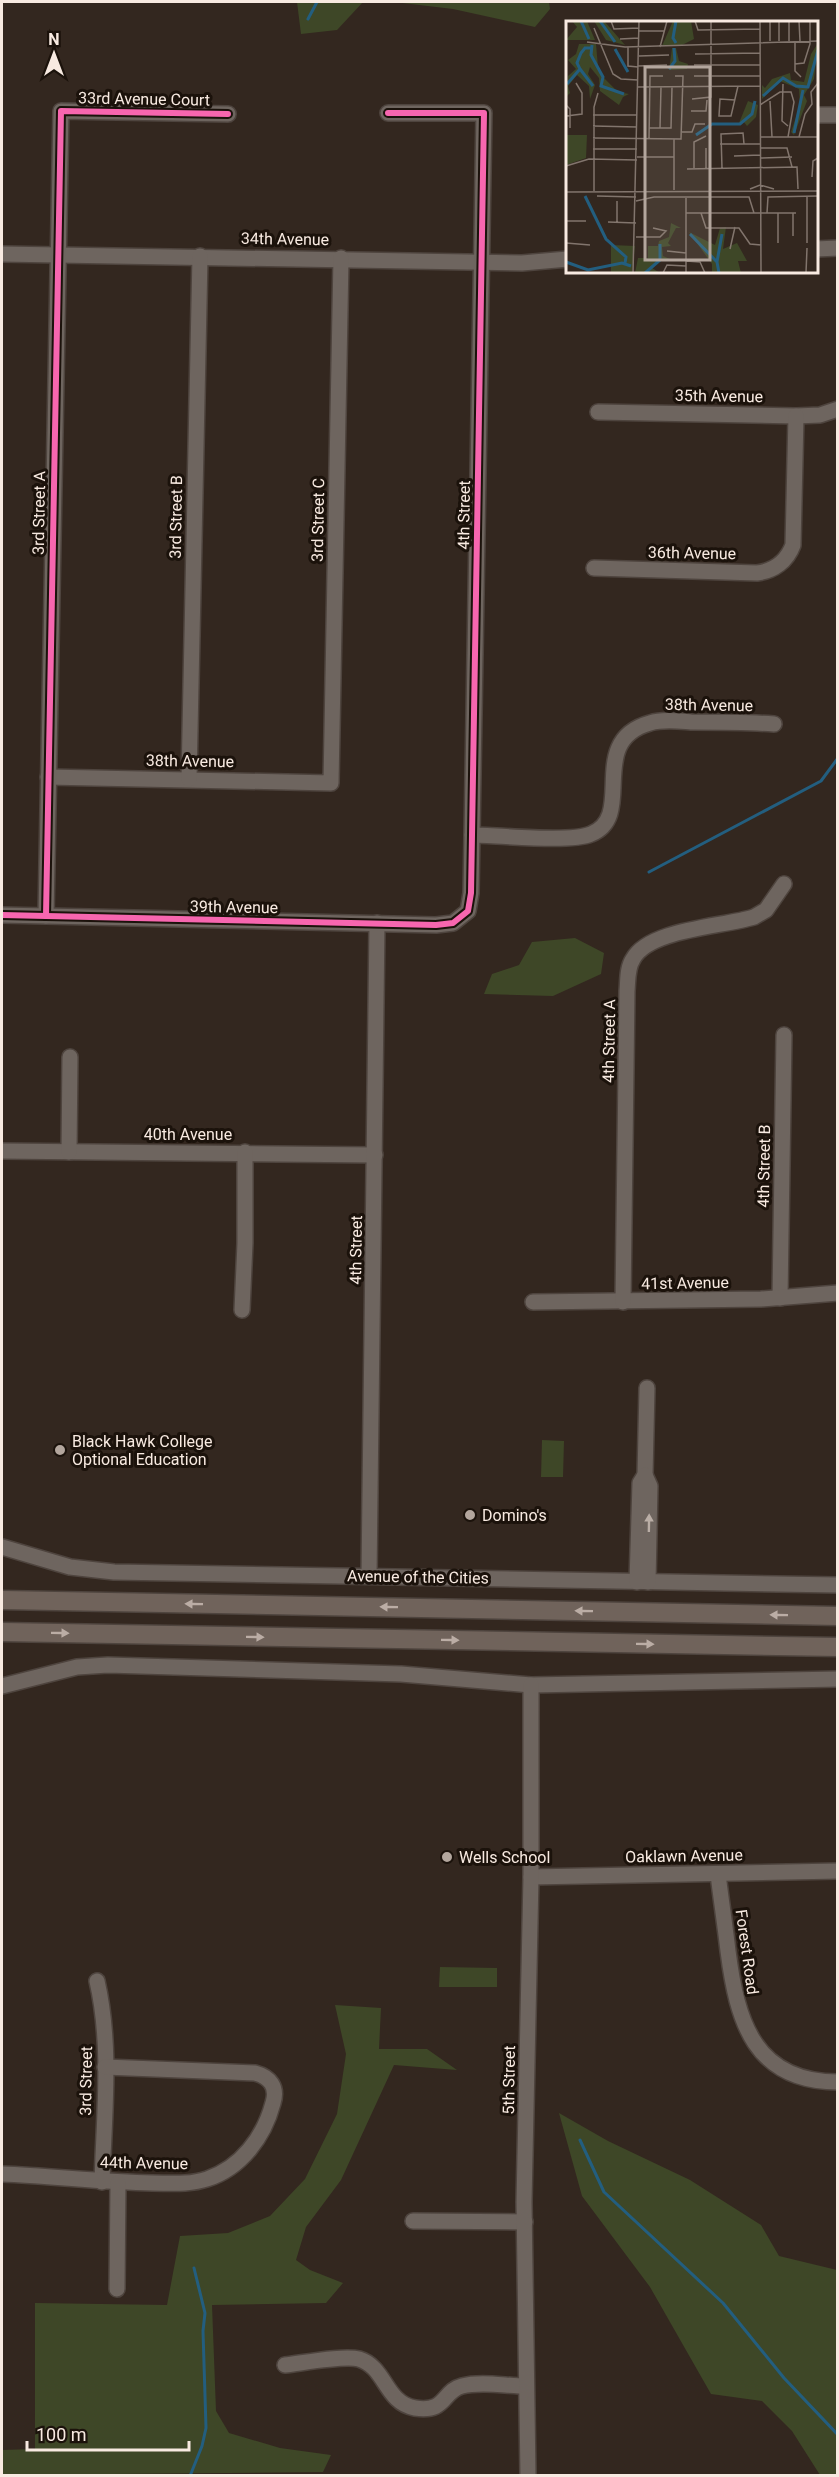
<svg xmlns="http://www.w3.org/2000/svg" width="839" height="2477" font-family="Roboto,sans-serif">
  <rect width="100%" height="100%" fill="#33271f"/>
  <g fill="#3e4727">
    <polygon points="297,2 363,2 337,30 301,34"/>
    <polygon points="394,2 549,2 550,9 535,27 453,9"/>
    <polygon points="575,938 604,953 601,974 553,996 484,994 492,974 519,965 532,942"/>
    <polygon points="542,1440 564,1441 563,1477 541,1477"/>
    <polygon points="440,1967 497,1968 497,1987 439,1987"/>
    <polygon points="335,2005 381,2008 379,2049 427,2049 457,2070 394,2065 341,2180 306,2227 296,2260 310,2270 343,2283 326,2303 212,2305 216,2411 229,2433 280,2448 331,2455 323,2472 2,2475 2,2450 35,2449 35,2303 167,2305 180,2236 228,2233 270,2216 305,2179 337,2114 346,2054"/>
    <polygon points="559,2113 608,2141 690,2180 761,2225 779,2256 837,2270 837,2475 820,2475 792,2431 762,2401 711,2394 650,2287 582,2196"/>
  </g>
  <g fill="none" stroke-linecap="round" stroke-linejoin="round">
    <g stroke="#235e7f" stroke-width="3">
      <polyline points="308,19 317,2"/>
      <polyline points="649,872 821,781 838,758"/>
      <polyline points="580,2140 604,2192 723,2303 784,2378 838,2435"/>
      <polyline points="190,2476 202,2446 206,2428 203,2331 205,2313 194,2268"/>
    </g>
    <g stroke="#4e443e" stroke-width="18">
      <g id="minor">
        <polyline points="816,115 838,115"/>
        <polyline points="816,249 838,248"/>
        <polyline points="2,254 522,263 568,259"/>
        <polyline points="598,412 796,416 820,415 838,409"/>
        <path d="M594 568 757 573C774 571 787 561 793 545L796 416"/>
        <polyline points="48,777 331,783 341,258"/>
        <polyline points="189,779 200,256"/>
        <path d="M472 835C498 835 570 843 591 834 637 816 585 741 650 723 663 719 678 721 691 722 719 722 746 722 774 724"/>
        <polyline points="2,915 436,925 453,923 468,911 471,893 472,835 484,113 388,113"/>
        <polyline points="46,916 61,111 228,114"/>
        <polyline points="2,1151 375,1155"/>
        <polyline points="69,1152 70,1057"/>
        <polyline points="780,1298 784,1035"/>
        <polyline points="533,1302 761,1299 838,1293"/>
        <path d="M623 1302 627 991C628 980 627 968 633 959 649 929 722 927 754 917L766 910 784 884"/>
        <polyline points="242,1310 245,1243 245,1152"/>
        <polyline points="645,1475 647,1388"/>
        <polyline points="2,1547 70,1567 114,1572 838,1585"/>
        <polyline points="369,1576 377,923"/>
        <polyline points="637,1582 640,1483 645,1475 650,1486 648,1582"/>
        <polyline points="2,1686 77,1667 108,1665 401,1674 531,1685 838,1679"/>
        <path d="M718 1874C721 1899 725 1925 728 1951 737 2021 754 2082 838 2082"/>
        <polyline points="531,1877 838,1871"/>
        <path d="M97 1981C112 2046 104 2115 102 2182"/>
        <path d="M2 2174C52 2176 102 2182 152 2183 170 2183 189 2185 207 2179 241 2168 264 2137 273 2103 278 2087 270 2077 255 2073L105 2067"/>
        <polyline points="413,2221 525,2222"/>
        <polyline points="117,2289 118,2183"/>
        <path d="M285 2365C303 2363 344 2355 359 2359 386 2367 385 2403 415 2408 447 2413 442 2391 462 2386 481 2381 506 2386 526 2386"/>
        <polyline points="528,2476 524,2202 531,1877 531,1685"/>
      </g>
    </g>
    <g stroke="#4e443e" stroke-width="21">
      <g id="major">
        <polyline points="2,1600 838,1616"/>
        <polyline points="2,1632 838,1647"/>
      </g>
    </g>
    <use href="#minor" stroke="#6e655f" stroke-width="15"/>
    <use href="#major" stroke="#70635b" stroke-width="18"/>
    <g stroke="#1b120b" stroke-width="10">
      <g id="cycleway">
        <polyline points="2,915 436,925 453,923 468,911 471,893 472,835 484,113 388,113"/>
        <polyline points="46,916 61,111 228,114"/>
      </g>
    </g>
    <use href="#cycleway" stroke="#f766af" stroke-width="6"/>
  </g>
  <defs><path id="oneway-solid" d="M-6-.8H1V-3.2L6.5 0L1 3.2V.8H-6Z" transform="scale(1.5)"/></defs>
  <use fill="#baaea6" href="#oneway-solid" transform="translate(649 1523) rotate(-89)"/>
  <g fill="#bbada5">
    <use href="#oneway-solid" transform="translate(194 1604) rotate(-179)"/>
    <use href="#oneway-solid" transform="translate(389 1607) rotate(-179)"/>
    <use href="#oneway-solid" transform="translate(584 1611) rotate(-179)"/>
    <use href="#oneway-solid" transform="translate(779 1615) rotate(-179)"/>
    <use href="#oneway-solid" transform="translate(60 1633) rotate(1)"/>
    <use href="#oneway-solid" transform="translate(255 1637) rotate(1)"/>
    <use href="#oneway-solid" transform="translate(450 1640) rotate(1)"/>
    <use href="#oneway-solid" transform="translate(645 1644) rotate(1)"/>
  </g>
  <g fill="#b3a69d" stroke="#1b120b" stroke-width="2">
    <circle cx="60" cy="1450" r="6"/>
    <circle cx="470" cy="1515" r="6"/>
    <circle cx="447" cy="1857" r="6"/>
  </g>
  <g text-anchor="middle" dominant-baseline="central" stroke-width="6" stroke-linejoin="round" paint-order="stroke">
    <g font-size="16" fill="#f8eae1" stroke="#1b120b">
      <text transform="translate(144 99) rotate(1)">33rd Avenue Court</text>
      <text transform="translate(285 239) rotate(1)">34th Avenue</text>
      <text transform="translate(719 396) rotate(1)">35th Avenue</text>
      <text transform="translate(39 513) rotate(-89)">3rd Street A</text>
      <text transform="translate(464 515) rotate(-89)">4th Street</text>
      <text transform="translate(176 517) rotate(-89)">3rd Street B</text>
      <text transform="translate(318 520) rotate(-89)">3rd Street C</text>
      <text transform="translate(692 553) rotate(1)">36th Avenue</text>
      <text transform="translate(709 705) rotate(1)">38th Avenue</text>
      <text transform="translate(190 761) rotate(1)">38th Avenue</text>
      <text transform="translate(234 907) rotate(1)">39th Avenue</text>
      <text transform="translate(609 1041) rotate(-89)">4th Street A</text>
      <text x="188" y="1134">40th Avenue</text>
      <text transform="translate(764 1166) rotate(-89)">4th Street B</text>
      <text transform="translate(356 1250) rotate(-89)">4th Street</text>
      <text transform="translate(685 1283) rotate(-1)">41st Avenue</text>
      <text transform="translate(418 1577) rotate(1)">Avenue of the Cities</text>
      <text transform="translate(684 1856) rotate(-1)">Oaklawn Avenue</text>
      <text transform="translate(747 1952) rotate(82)">Forest Road</text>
      <text transform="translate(509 2080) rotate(-89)">5th Street</text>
      <text transform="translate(86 2081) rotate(-89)">3rd Street</text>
      <text transform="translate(144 2163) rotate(1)">44th Avenue</text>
    </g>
    <g font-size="16" fill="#f8eae1" stroke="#1b120b" text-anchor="start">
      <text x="72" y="1441">Black Hawk College<tspan x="72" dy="18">Optional Education</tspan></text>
      <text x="482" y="1515">Domino's</text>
      <text x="459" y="1857">Wells School</text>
    </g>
  </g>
  <g transform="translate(566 21)">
    <rect width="252" height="252" fill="#33271f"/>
    <path d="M6 0H21L29 19H0L11 6ZM28 0H38L59 24 40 19ZM107 0H125L128 18 116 24 96 25ZM252 22 248 58 238 74 241 80 228 114 225 111 234 84 233 68 214 60 196 78V64L199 67 206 58 224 52 225 59 238 61 245 33ZM13 23H30L32 46 38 57 52 71 63 73 57 76 53 84 34 70 33 57 24 46 22 53 29 64 24 78 23 65 11 54 2 65 4 72 0 76 2 55 10 48 2 39 10 33ZM106 27H110L113 40 122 43 121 48 103 49ZM182 80 192 84 190 96 181 105 177 100 173 102ZM0 114H21L20 137 0 144ZM105 202 115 207H110L102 222 105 225 96 226 97 235 104 238 93 239 86 247 94 252H69L72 237H82V225H92L93 220 103 216ZM160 206 157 228 171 222 181 240H172L175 252H146V243L123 211 149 224 154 207ZM45 224 69 225 66 252H45Z" fill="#3e4727"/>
    <path fill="none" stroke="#235e7f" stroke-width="3" d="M15 0 23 18M34 0 49 21M110 22 107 17 110 0M26 24 25 34 37 56 35 65 58 73M49 28 62 51M14 48 27 65M103 48 109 40 108 27M1 63 14 48 11 42 15 32 19 27H25M197 75 217 57 230 65 242 66 252 29M228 112 237 69M130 114 146 103H174L186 93 189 80M19 175 40 218 60 236 59 242M124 213 151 241 153 252M0 241 22 249 56 242 65 245M151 241 156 213M79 252 94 239V223"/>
    <path fill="none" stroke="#82756d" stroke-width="1.5" d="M45 0 48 8 73 7M129 0 132 9 194 8M194 0 195 252M204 0V20M213 0V20M223 0V20M233 0 234 20M28 7 47 53 55 58 72 59M73 10H98M54 18 73 17M229 20V50L235 56M21 21 59 26 252 20M62 26V45L72 46M94 26 101 0M129 33 194 32M73 35 103 34M229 43 238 42 244 23V0M128 44H194M72 45 101 44M128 55H194M217 63 216 100 222 105M72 66 194 65M126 78 145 76V0M169 79 154 78 153 95H165L172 65M204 80 206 116M0 84 4 88V107M194 84 214 71H225L228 81 222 116M125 90H140L141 79M27 94H71M0 95 16 93V72L10 62M27 105 71 106M83 107H105L106 66M94 107 95 66M116 111H126L129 103H139M195 116H252M233 116 239 93 246 83 245 71 252 62M27 117 115 118 117 55H109M83 118 84 55H97M154 123H194M195 127H221L226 146M27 128H71M168 135 194 134M71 136H108M195 137 226 136M0 145 23 138 71 139M128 147V121L140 115M140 147V127M156 147 155 113 177 112 178 123M121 148 231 146 232 168M246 156 247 140 252 137M184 168 194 164 208 168M108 169V118M28 170V86L32 72M0 171 252 170M31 175 70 176M70 180 88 176H183L188 192M120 192H230M135 192 140 207H173L184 223 195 224M201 192 202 176 252 175M227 192V215M0 200H20M42 201 70 202M51 201V180M70 216H94L100 210 87 207M0 222 24 224M212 222V192M241 222V175M164 228 169 206M101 230 120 232M120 240 134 241 139 252M67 252 73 0M97 252 101 244 120 245M120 252V177M240 252 241 227"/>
    <path fill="#b3a69d" fill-opacity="0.15" stroke="#b3a69d" stroke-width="3" d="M79 46H144V239H79Z"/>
    <rect width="252" height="252" fill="none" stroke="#f8eae1" stroke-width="3"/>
  </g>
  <rect width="839" height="2477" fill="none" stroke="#f8eae1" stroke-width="6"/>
  <g transform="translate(54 54)" stroke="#1b120b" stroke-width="4.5" paint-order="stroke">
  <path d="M0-4.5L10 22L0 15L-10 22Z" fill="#f8eae1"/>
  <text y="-9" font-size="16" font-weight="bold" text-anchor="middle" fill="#f8eae1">N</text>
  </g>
  <path d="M27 2441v9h162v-9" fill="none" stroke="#f8eae1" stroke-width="3"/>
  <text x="36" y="2441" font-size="18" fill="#f8eae1" stroke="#1b120b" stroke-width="4.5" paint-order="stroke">100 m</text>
</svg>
